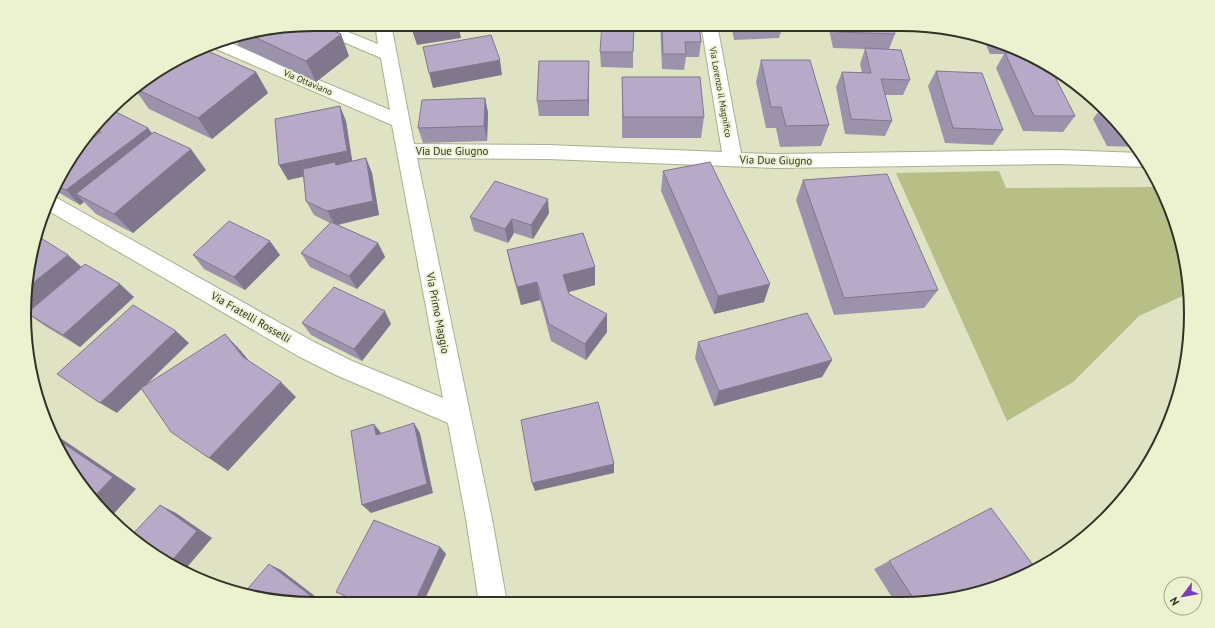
<svg xmlns="http://www.w3.org/2000/svg" width="1215" height="628" font-family="'PT Sans',sans-serif">
  <rect width="100%" height="100%" fill="#dfe3c3"/>
  <polygon fill="#b7be86" points="999,171 1006,188 1157,187 1159,184 1176,221 1189,276 1189,293 1139,316 1073,382 1007,421 896,173"/>
  <g fill="none" stroke-linecap="round" stroke-linejoin="round">
    <g stroke="#abaf90" stroke-width="2">
      <polygon id="minor" points="314,24 328,24 378,44 375,24 391,24 414,144 548,145 722,152 701,24 717,24 741,153 776,154 1059,150 1141,153 1150,166 1146,167 1059,164 776,168 548,159 417,158 492,519 507,603 479,603 466,519 448,423 336,375 298,356 47,210 53,196 57,198 314,342 352,361 443,398 392,125 209,46 221,39 390,110 381,58 308,27 307,25"/>
    </g>
    <use href="#minor" fill="#fff" fill-rule="evenodd"/>
  </g>
  <g fill="#9d92ac">
    <polygon points="314,24 349,56 316,82 239,46 234,37"/>
    <polygon points="660,24 699,24 701,42 699,57 686,57 684,70 662,69"/>
    <polygon points="731,24 783,24 779,38 734,40"/>
    <polygon points="828,25 893,25 895,34 889,49 910,80 903,95 885,95 892,121 885,136 845,134 836,87 842,72 862,72 860,64 865,49 833,48"/>
    <polygon points="982,36 1029,54 1075,116 1063,132 1023,131 996,68 1004,54 990,54"/>
    <polygon points="600,52 633,52 633,68 601,67"/>
    <polygon points="761,60 829,125 821,146 780,147 776,128 766,128 756,82"/>
    <polygon points="936,71 1003,130 993,145 945,143 928,86"/>
    <polygon points="256,72 268,93 212,139 149,109 134,88 136,85"/>
    <polygon points="589,76 589,116 539,116 537,101"/>
    <polygon points="622,77 704,117 701,138 622,138"/>
    <polygon points="485,98 488,113 487,141 423,143 418,128"/>
    <polygon points="1102,107 1119,123 1136,147 1107,146 1093,119"/>
    <polygon points="346,121 352,161 366,158 372,173 379,215 338,225 378,243 385,257 357,289 310,267 301,253 330,223 314,215 306,201 303,176 288,180 279,165"/>
    <polygon points="101,123 148,128 152,134 206,170 133,233 96,214 84,202 80,205 56,191 73,153 77,149 98,134 94,130"/>
    <polygon points="663,171 764,302 714,314 661,191"/>
    <polygon points="803,180 938,290 924,308 834,315 796,200"/>
    <polygon points="549,213 533,239 514,233 508,243 474,231 470,217"/>
    <polygon points="507,250 595,267 595,285 568,292 569,294 607,332 586,360 551,341 540,300 521,305 511,269"/>
    <polygon points="68,255 82,267 134,297 80,347 45,326 28,314"/>
    <polygon points="193,255 280,255 245,290 204,269"/>
    <polygon points="302,323 391,324 362,361 311,335"/>
    <polygon points="698,342 832,360 822,377 714,406 695,358"/>
    <polygon points="440,547 446,554 423,603 359,603 336,592"/>
    <polygon points="889,561 939,601 895,602 874,569"/>
  </g>
  <g fill="#80778c">
    <polygon points="445,24 458,24 461,38 417,45 412,30"/>
    <polygon points="341,34 349,56 316,82 306,61"/>
    <polygon points="500,60 502,75 433,88 429,73"/>
    <polygon points="589,61 589,116 588,100"/>
    <polygon points="256,72 268,93 212,139 198,118"/>
    <polygon points="485,98 488,113 487,141 484,126"/>
    <polygon points="340,106 346,121 353,166 288,180 279,165"/>
    <polygon points="148,128 160,143 76,194 84,202 80,205 66,190"/>
    <polygon points="191,149 206,170 133,233 114,214"/>
    <polygon points="366,158 372,173 379,215 335,225 327,211"/>
    <polygon points="548,199 549,213 533,239 531,225"/>
    <polygon points="512,219 514,233 508,243 505,229"/>
    <polygon points="270,241 280,255 245,290 234,277"/>
    <polygon points="378,243 385,257 357,289 349,276"/>
    <polygon points="68,255 83,269 26,314 29,286"/>
    <polygon points="595,267 595,285 565,293 563,275"/>
    <polygon points="537,282 540,300 521,305 517,287"/>
    <polygon points="120,284 134,297 80,347 63,335"/>
    <polygon points="770,284 764,302 714,314 718,296"/>
    <polygon points="385,311 391,324 362,361 354,349"/>
    <polygon points="607,314 607,332 586,360 585,344"/>
    <polygon points="176,331 189,343 117,413 100,403"/>
    <polygon points="225,334 241,351 259,373 243,357"/>
    <polygon points="832,360 822,377 714,406 719,391"/>
    <polygon points="281,382 296,397 228,471 209,458"/>
    <polygon points="414,423 420,433 433,493 371,513 362,505"/>
    <polygon points="374,424 382,434 376,435"/>
    <polygon points="50,431 136,489 110,518 96,505"/>
    <polygon points="614,464 614,473 535,491 532,483"/>
    <polygon points="160,505 176,513 212,538 183,572 169,564"/>
    <polygon points="440,547 446,554 423,603 414,603"/>
    <polygon points="269,564 281,570 324,603 320,603"/>
  </g>
  <g fill="#b7aac8" stroke="#80778c">
    <polygon points="314,24 318,24 341,34 306,61 250,35"/>
    <polygon points="411,24 445,24 412,30"/>
    <polygon points="602,24 634,24 633,52 600,52"/>
    <polygon points="662,24 699,24 701,42 685,42 686,54 663,54"/>
    <polygon points="837,25 893,25 895,34 838,32"/>
    <polygon points="491,35 500,60 429,73 423,47"/>
    <polygon points="865,48 901,50 910,80 881,79 892,121 851,119 842,72 871,73"/>
    <polygon points="203,49 256,72 198,118 134,88 139,83"/>
    <polygon points="1005,53 1028,53 1050,67 1075,116 1034,116"/>
    <polygon points="761,60 810,60 829,125 786,126 781,107 771,107"/>
    <polygon points="539,61 589,61 588,100 537,101"/>
    <polygon points="936,71 982,73 1003,130 953,128"/>
    <polygon points="622,77 700,77 704,117 623,117"/>
    <polygon points="485,98 484,126 418,128 422,100"/>
    <polygon points="340,106 347,151 279,165 275,119"/>
    <polygon points="116,112 148,128 66,190 58,186 73,153 75,151 101,132 95,129 101,123"/>
    <polygon points="1111,116 1119,123 1125,132 1120,131"/>
    <polygon points="154,132 191,149 114,214 76,194"/>
    <polygon points="366,158 373,201 327,211 306,201 303,169 335,162 336,165"/>
    <polygon points="710,162 770,284 718,296 663,171"/>
    <polygon points="887,174 938,290 844,298 803,180"/>
    <polygon points="495,181 548,199 531,225 512,219 505,229 470,217"/>
    <polygon points="229,221 270,241 234,277 193,255"/>
    <polygon points="331,222 378,243 349,276 301,253"/>
    <polygon points="583,233 595,267 563,275 569,294 607,314 585,344 549,324 537,282 517,287 507,250"/>
    <polygon points="36,235 68,255 29,286 34,239"/>
    <polygon points="85,264 120,284 63,335 27,313"/>
    <polygon points="334,287 385,311 354,349 302,323"/>
    <polygon points="133,305 176,331 100,403 57,374"/>
    <polygon points="807,313 832,360 719,391 698,342"/>
    <polygon points="225,334 243,357 281,382 209,458 171,432 141,388"/>
    <polygon points="598,402 614,464 532,483 521,420"/>
    <polygon points="414,423 427,484 362,505 351,431 374,424 376,435"/>
    <polygon points="54,437 113,477 92,499"/>
    <polygon points="160,505 197,531 169,564 137,544 130,537"/>
    <polygon points="991,508 1036,569 1012,582 939,601 902,602 912,596 889,561"/>
    <polygon points="374,520 440,547 414,603 361,603 336,592"/>
    <polygon points="269,564 320,603 295,603 247,595 244,593"/>
  </g>
  <g text-anchor="middle" dominant-baseline="central" stroke-width="3.5" stroke-linejoin="round" paint-order="stroke">
    <g font-size="9" fill="#303225" stroke="#ecf1d0">
      <text transform="translate(308 82) rotate(23)">Via Ottaviano</text>
      <text transform="translate(721 92) rotate(80)">Via Lorenzo il Magnifico</text>
    </g>
    <g font-size="11" fill="#303225" stroke="#ecf1d0">
      <text x="452" y="151">Via Due Giugno</text>
      <text transform="translate(776 160) rotate(1)">Via Due Giugno</text>
      <text transform="translate(438 313) rotate(79)">Via Primo Maggio</text>
      <text transform="translate(251 317) rotate(30)">Via Fratelli Rosselli</text>
    </g>
  </g>
  <path d="M0 0H1215V628H0ZM314 31H901A283 283 0 0 1 1184 314V314A283 283 0 0 1 901 597H314A283 283 0 0 1 31 314V314A283 283 0 0 1 314 31Z" fill="#ecf1d0" fill-rule="evenodd"/>
  <path fill="none" stroke="#303225" stroke-width="2" d="M314 31H901A283 283 0 0 1 1184 314V314A283 283 0 0 1 901 597H314A283 283 0 0 1 31 314V314A283 283 0 0 1 314 31Z"/>
  <g transform="translate(1183 596) rotate(238)"><circle r="19" fill="#ecf1d0" stroke="#a1a58c"/>
  <path d="M0-3L7 15L0 10L-7 15Z" fill="#7a3eb3"/>
  <text y="-6" font-size="11" font-weight="bold" text-anchor="middle" fill="#303225">N</text>
  </g>
</svg>
